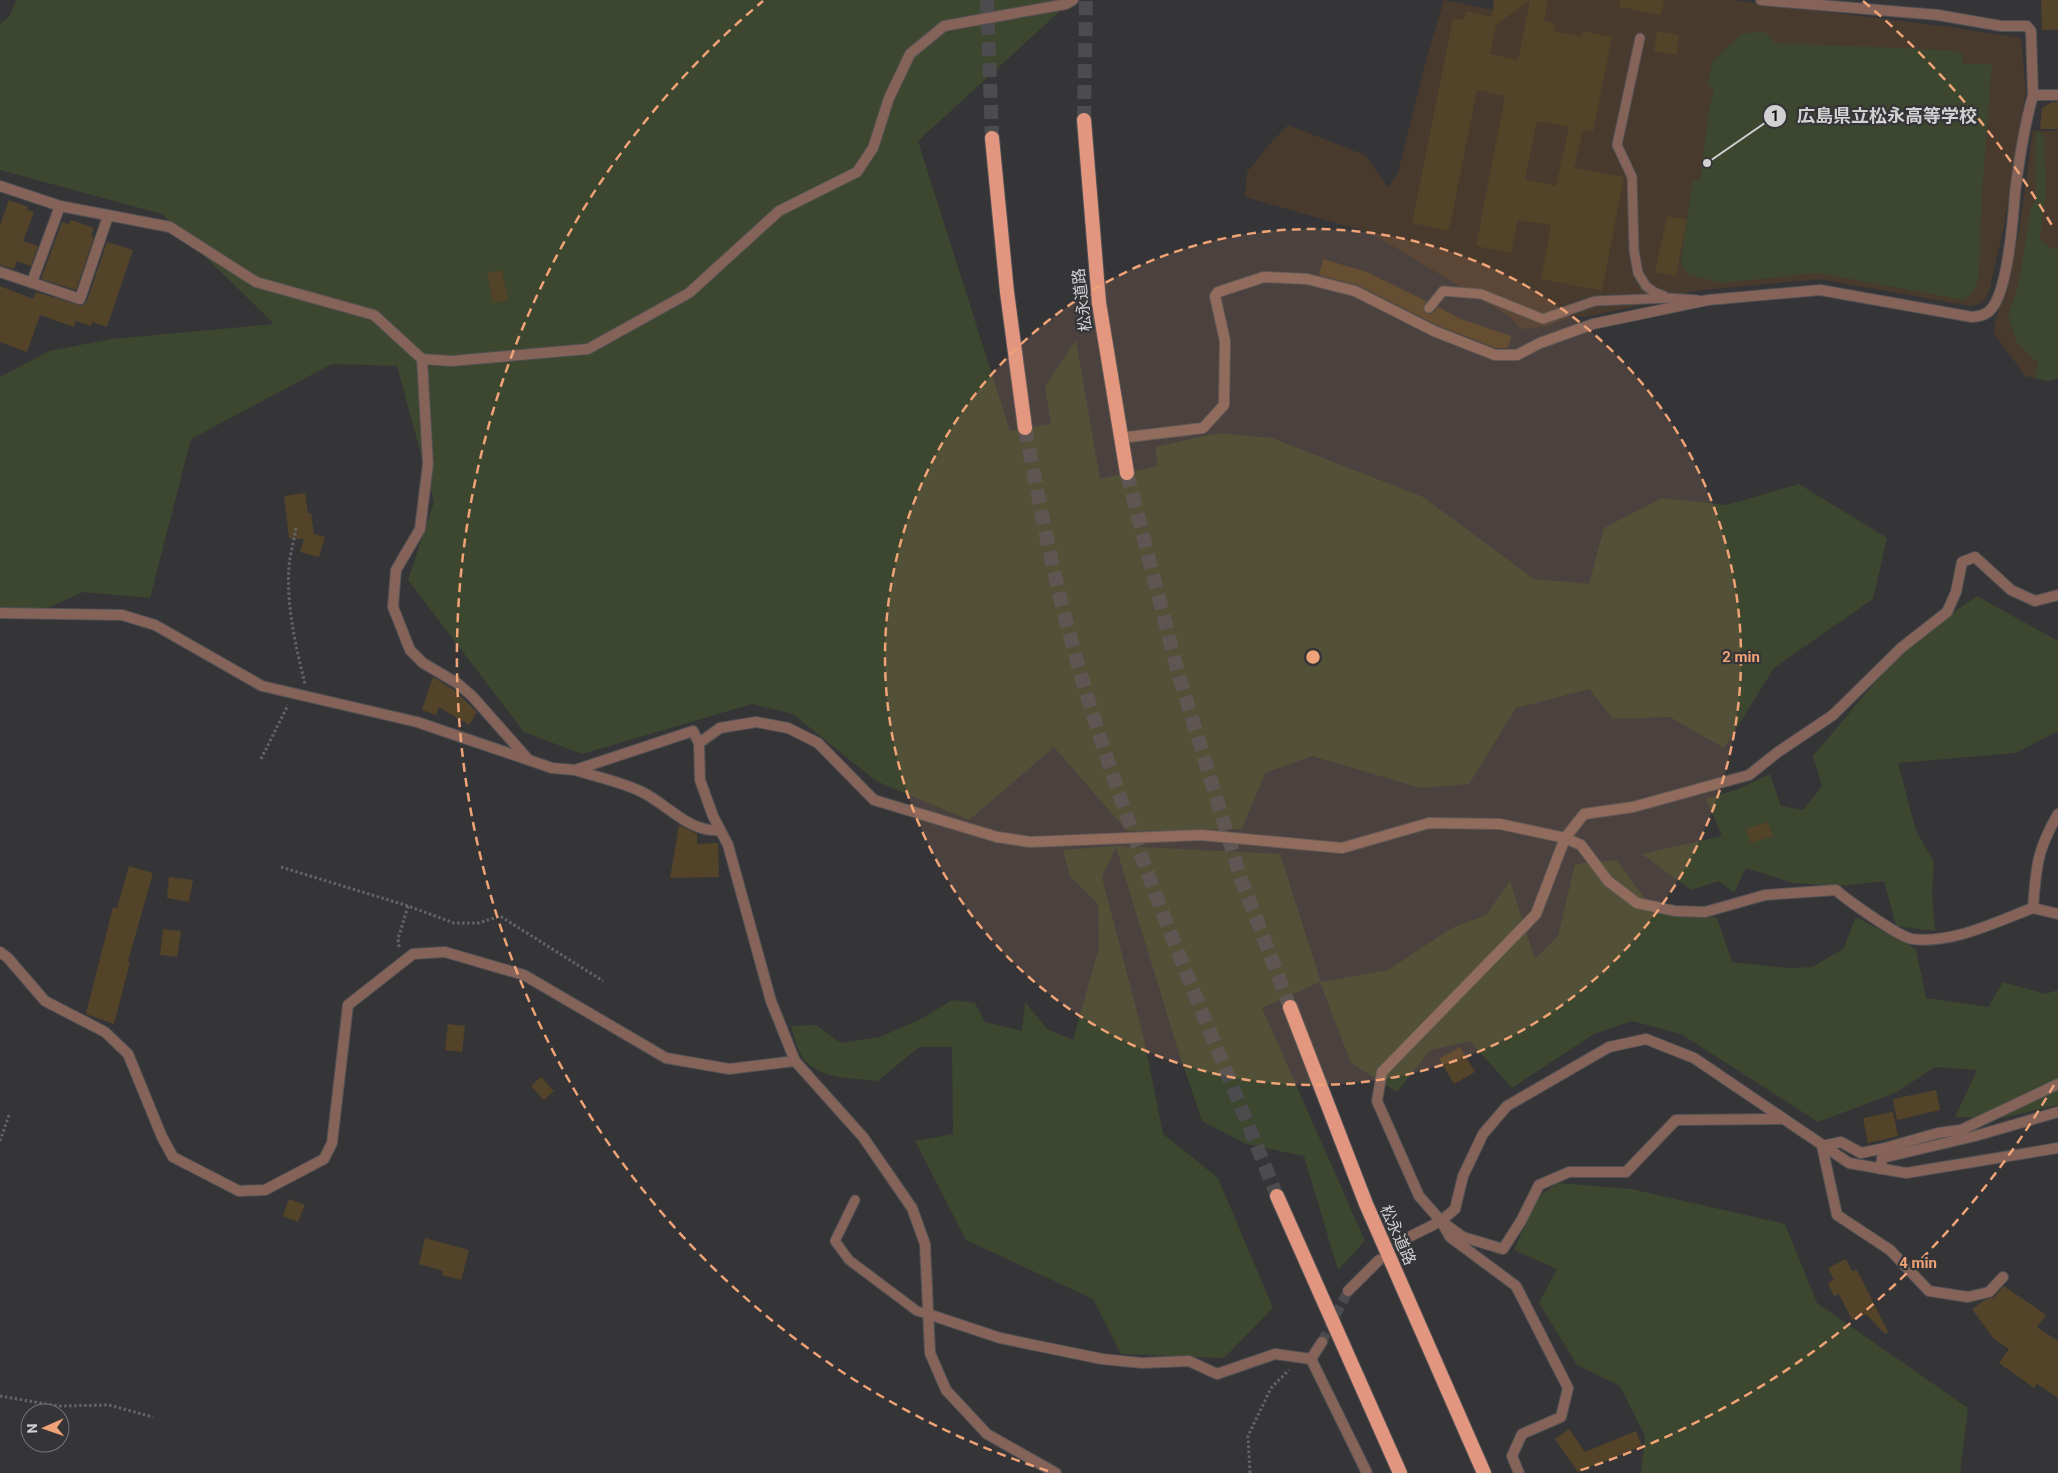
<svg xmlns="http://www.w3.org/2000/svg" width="2058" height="1473" font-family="Roboto,'Noto Sans JP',sans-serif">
  <rect width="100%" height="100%" fill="#353538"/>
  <g fill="#483a2d">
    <polygon points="1444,0 1493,10 1495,0 1733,0 1957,28 2021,38 2026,92 2004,226 1989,292 1982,303 1970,306 1819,279 1693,291 1646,304 1584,317 1572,316 1548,326 1521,329 1509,316 1371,233 1245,197 1247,172 1273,140 1288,125 1365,155 1388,187 1398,173 1427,57"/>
    <polygon points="2033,131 2058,131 2058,378 2049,381 2025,376 1993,332 2019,232"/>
  </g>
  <g fill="#3d462f">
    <polygon points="16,0 1072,0 918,141 1010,431 1051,424 1045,386 1076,340 1100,479 1158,466 1155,447 1218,433 1272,438 1423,497 1534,579 1589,584 1604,528 1662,498 1727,505 1799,484 1887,538 1873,599 1774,668 1724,748 1670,717 1613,719 1589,689 1516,708 1469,784 1421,788 1312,756 1265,773 1242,829 1127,831 1054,747 969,820 876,781 793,714 752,704 582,754 524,732 408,580 434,502 397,366 332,364 191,439 150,598 83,592 28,617 0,616 0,377 49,351 111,339 274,324 162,214 0,170 0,24 9,17"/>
    <polygon points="1765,32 1775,43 1946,50 1962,53 1963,64 1992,64 1982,193 1979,276 1974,292 1964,300 1818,273 1721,283 1687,274 1681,262 1693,179 1700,180 1709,109 1714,89 1707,85 1713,60 1743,33"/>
    <polygon points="2036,132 2040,132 2044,136 2046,191 2040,239 2051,248 2058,249 2058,378 2049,381 2034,378 2038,363 2017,343 2008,316 2019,282 2030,210 2036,200"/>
    <polygon points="1977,596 2058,641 2058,731 2016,753 1898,763 1916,831 1934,862 1932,894 1935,931 1896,926 1884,881 1840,886 1793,883 1746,868 1734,893 1719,881 1691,890 1642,854 1722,836 1706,799 1738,789 1770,774 1781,806 1803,810 1822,786 1813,756 1893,661 1944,619"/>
    <path d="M1116 846 1280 854 1321 982 1388 970 1452 928 1486 915 1510 881 1535 959 1558 936 1575 864 1617 860 1645 899 1717 918 1732 962 1787 968 1812 967 1843 949 1856 917 1916 949 1926 998 1988 1007 2003 982 2045 994 2058 990V1105L2001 1118 1955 1117 1977 1070 1935 1067 1895 1093 1818 1122 1681 1034 1632 1021 1594 1034 1512 1088 1470 1041 1430 1050 1397 1092 1351 1063 1320 982 1262 1008 1365 1241 1338 1270 1304 1156 1246 1144 1202 1121 1179 1053 1116 847 1102 877 1144 1039 1163 1134 1218 1178 1273 1308 1224 1358 1121 1354 1093 1299 966 1240 915 1141 953 1134 952 1047H919L878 1081C852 1078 814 1080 800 1053 796 1045 794 1035 791 1026L816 1025 841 1043 880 1037 923 1018 952 1000 975 1003 985 1022 1022 1031 1025 1002 1047 1029 1073 1040 1099 948 1098 904 1070 876 1063 850Z"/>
    <polygon points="1557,1183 1631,1189 1785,1224 1817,1303 1968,1408 1960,1473 1641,1473 1645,1436 1620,1386 1577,1365 1539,1303 1557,1269 1514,1250 1537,1198"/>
  </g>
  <g fill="#534329" fill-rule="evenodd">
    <path d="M1494 0H1548L1544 21 1555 23 1554 31 1582 37 1583 31 1612 37 1593 132 1583 130 1574 168 1624 177 1602 291 1541 279 1551 225 1518 220 1511 253 1476 246 1505 96 1477 90 1449 231 1412 223 1453 18 1464 20 1466 11 1492 17ZM1530 0 1518 60 1490 54 1496 25ZM1537 121 1569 127 1556 186 1525 179Z"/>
    <polygon points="1620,0 1664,0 1661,15 1620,7"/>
    <polygon points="2041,0 2058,0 2058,30 2042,30"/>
    <polygon points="1657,31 1679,35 1676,55 1654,51"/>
    <polygon points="2052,102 2058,102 2058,129 2040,129 2042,108"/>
    <polygon points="9,200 28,207 27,210 34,212 23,241 38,246 31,266 17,261 14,269 0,265 0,225"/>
    <polygon points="1667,216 1687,220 1676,276 1655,272"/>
    <polygon points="71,220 94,228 91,236 94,237 76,290 41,279 62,222 69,224"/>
    <polygon points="107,242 133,250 107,327 92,322 91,326 76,321 74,327 40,315 27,352 0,342 0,286 33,299 36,292 82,306 87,301"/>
    <polygon points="1323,259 1367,272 1426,301 1423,307 1428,314 1432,314 1438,307 1461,319 1511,336 1508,348 1496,348 1437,325 1358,285 1319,275"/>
    <polygon points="502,270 508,300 493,303 487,273"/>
    <polygon points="305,493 308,513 311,513 314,534 325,537 319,557 300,552 304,539 289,538 284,496"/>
    <polygon points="433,677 454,690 477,712 469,725 439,707 436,715 422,710"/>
    <polygon points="1768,822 1773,836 1751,843 1746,829"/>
    <polygon points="679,825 697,834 697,844 718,843 719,877 670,878"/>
    <polygon points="129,866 153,873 128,961 130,962 114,1024 86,1014 113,907 117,908"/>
    <polygon points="169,877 193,880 189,902 167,898"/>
    <polygon points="163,929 181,931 177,957 160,955"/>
    <polygon points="448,1024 465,1026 462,1052 445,1050"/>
    <polygon points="1460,1047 1475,1072 1454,1084 1439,1059"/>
    <polygon points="541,1077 554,1091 544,1100 531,1086"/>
    <polygon points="1936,1090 1940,1110 1897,1120 1893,1099"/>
    <polygon points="1893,1112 1898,1136 1868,1143 1863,1118"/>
    <polygon points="289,1199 305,1205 298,1222 283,1216"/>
    <polygon points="425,1238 469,1250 461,1280 442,1275 443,1271 419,1264"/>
    <polygon points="1846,1259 1852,1271 1856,1269 1861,1278 1888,1332 1885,1334 1866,1314 1852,1320 1839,1294 1834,1296 1828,1283 1834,1280 1828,1268"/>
    <polygon points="2004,1286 2046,1315 2037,1327 2058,1341 2058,1398 2037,1384 2034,1388 1999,1363 2009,1349 1994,1339 1972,1309 1985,1300 1994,1297"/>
    <polygon points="1569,1429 1585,1452 1636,1431 1642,1446 1578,1472 1555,1439"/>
  </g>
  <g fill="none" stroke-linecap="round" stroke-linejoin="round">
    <g stroke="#4c4c4f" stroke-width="10" stroke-dasharray="10 5" stroke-linecap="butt">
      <polyline points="1384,1256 1411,1236"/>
      <polyline points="1322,1342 1348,1291"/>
    </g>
    <g stroke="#4c4c4f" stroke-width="14" stroke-dasharray="14 7" stroke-linecap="butt">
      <polyline points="987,0 992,138"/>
      <polyline points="1084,120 1086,0"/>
      <path d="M1025 428C1039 501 1053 575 1073 647 1125 835 1204 1015 1277 1196"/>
      <polyline points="1127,473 1177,669 1241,879 1290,1007"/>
    </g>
    <g stroke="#515154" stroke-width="11">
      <g id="service">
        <polyline points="1640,38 1617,145 1632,177 1634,250 1638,273 1646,286 1654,292 1664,296"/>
        <polyline points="1429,308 1443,291 1481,294 1543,319 1595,301 1669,298 1698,300"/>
        <polyline points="855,1200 835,1241 849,1260 917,1311 928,1314"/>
      </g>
    </g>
    <g stroke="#515154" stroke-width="12">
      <g id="minor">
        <polyline points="1761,0 1938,15 2001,26 2027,26 2031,31 2033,95"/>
        <polyline points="0,186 60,206 170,227 256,282 374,315 422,359 452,361 588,349 689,293 779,211 857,172 873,148 889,98 910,54 944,26 1066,4 1073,0"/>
        <polyline points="0,272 80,299 108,216"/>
        <polyline points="32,282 60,206"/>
        <polyline points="422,359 428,464 420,529 396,570 393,607 410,650 423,663 457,683 472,696 527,758"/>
        <path d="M1120 438 1203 428 1224 405 1225 341 1215 296 1218 292 1264 277 1307 279 1355 291 1434 331 1495 355H1517L1540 343 1593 324 1708 300 1820 290 1972 317C1980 316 1987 315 1992 308 2008 288 2013 220 2015 193 2019 160 2024 127 2033 95H2058"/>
        <polyline points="0,613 122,615 155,625 262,686 417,722 552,768 575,770 693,731 699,743"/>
        <path d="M575 770C597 777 621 782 642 792 667 804 689 833 720 830"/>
        <polyline points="2033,908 2058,914"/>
        <polyline points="0,952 8,958 45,1001 105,1032 128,1054 162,1137 173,1157 239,1191 265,1190 324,1159 332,1143 348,1005 413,954 445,952 524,975 666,1058 729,1069 795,1061"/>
        <polyline points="1881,1169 1882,1158 1975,1136 2058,1112"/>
        <polyline points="1445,1224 1463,1237 1503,1249 1521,1221 1539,1185 1569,1172 1626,1172 1676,1120 1781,1119"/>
        <polyline points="1411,1236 1441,1221 1455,1209 1463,1176 1483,1134 1507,1106 1609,1047 1646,1039 1694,1058 1849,1163 1906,1173 2058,1148"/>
        <polyline points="2003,1277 1989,1292 1968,1297 1929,1291 1890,1250 1837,1215 1822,1146 1841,1142 1861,1153 1885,1148 1938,1133 1961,1130 2058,1084"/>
        <polyline points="1348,1291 1379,1260"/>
        <polyline points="928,1314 1000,1338 1102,1359 1142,1363 1189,1361 1217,1374 1275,1354 1311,1359 1367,1473"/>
        <polyline points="1311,1359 1322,1342"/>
        <path d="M1056 1473 987 1434 946 1390 930 1353 925 1244 912 1208 863 1137 795 1061 771 1001 728 845 713 816 700 780 699 743 720 728 756 722 788 728 818 743 874 800 997 837 1030 842 1201 835 1342 848 1429 823 1500 824 1565 838 1581 845 1608 881 1637 903 1675 911 1705 912 1765 895 1836 890C1847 900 1899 937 1912 939 1953 944 1995 922 2033 908 2036 867 2037 850 2058 814"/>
        <polyline points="1519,1473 1512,1456 1522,1434 1561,1417 1568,1388 1516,1286 1450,1237 1441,1221 1419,1196 1377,1101 1382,1072 1536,914 1565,838 1584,814 1633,807 1749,775 1778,752 1833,715 1901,648 1947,612 1956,592 1962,562 1975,557 2011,590 2035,601 2058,595"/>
      </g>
    </g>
    <g stroke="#515154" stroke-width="16">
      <g id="trunk">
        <polyline points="1084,120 1099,303 1127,473"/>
        <polyline points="992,138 1007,292 1025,428"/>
        <polyline points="1290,1007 1366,1204 1484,1473"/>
        <polyline points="1277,1196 1400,1473"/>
      </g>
    </g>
    <g stroke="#646467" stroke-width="3" stroke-dasharray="2.5 2.5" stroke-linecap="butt">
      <path d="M296 528C294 541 290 554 289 567 286 604 296 648 305 684"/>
      <polyline points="261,759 288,705"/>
      <polyline points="281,867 408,906 454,923 479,923 500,916 603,981"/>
      <polyline points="399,947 398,939 408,906"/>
      <polyline points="0,1141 9,1115"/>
      <polyline points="0,1396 58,1406 109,1405 153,1417"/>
      <polyline points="1250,1473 1248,1436 1271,1388 1289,1370"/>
    </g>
    <use href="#service" stroke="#856359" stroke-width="9"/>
    <use href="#minor" stroke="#856359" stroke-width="10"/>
    <use href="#trunk" stroke="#e29680" stroke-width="14"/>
  </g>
  <circle cx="1313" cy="657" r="428" fill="#efa376" fill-opacity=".12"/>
  <g fill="none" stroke="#efa376" stroke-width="2.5" stroke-dasharray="9 6">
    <circle cx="1313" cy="657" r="428"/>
    <path d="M2054 1085A856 856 0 0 1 1578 1471M1048 1471A856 856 0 0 1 763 1M1863 1A856 856 0 0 1 2054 229"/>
  </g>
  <g text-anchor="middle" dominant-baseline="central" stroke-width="4.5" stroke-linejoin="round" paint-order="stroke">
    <g font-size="16" fill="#d1d1d3" stroke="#353538">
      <text transform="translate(1082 300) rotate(-97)">松永道路</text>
      <text transform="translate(1398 1235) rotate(66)">松永道路</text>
    </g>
  </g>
  <circle cx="1313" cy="657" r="8" fill="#efa376" stroke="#353538" stroke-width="2.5"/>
  <g font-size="15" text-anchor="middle" font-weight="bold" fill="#efa376" stroke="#353538" stroke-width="4.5" stroke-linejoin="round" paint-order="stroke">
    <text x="1741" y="662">2 min</text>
    <text x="1918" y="1268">4 min</text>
  </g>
  <path fill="none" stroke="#d1d1d3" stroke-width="2" d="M1707 163L1775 116"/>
  <g fill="#d1d1d3" stroke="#353538" stroke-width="2">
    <circle cx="1707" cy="163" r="5"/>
    <circle cx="1775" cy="116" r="12"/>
  </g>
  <g font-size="15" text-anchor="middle" font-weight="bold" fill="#111">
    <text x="1775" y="121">1</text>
  </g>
  <g font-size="18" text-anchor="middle" font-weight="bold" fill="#d1d1d3" stroke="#353538" stroke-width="4.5" stroke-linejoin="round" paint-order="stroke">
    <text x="1887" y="122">広島県立松永高等学校</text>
  </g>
  <g transform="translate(45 1428) rotate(268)"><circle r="24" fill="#353538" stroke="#737376"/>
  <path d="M0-4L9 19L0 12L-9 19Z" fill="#efa376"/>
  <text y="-8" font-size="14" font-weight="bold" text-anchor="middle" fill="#d1d1d3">N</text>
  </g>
</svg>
